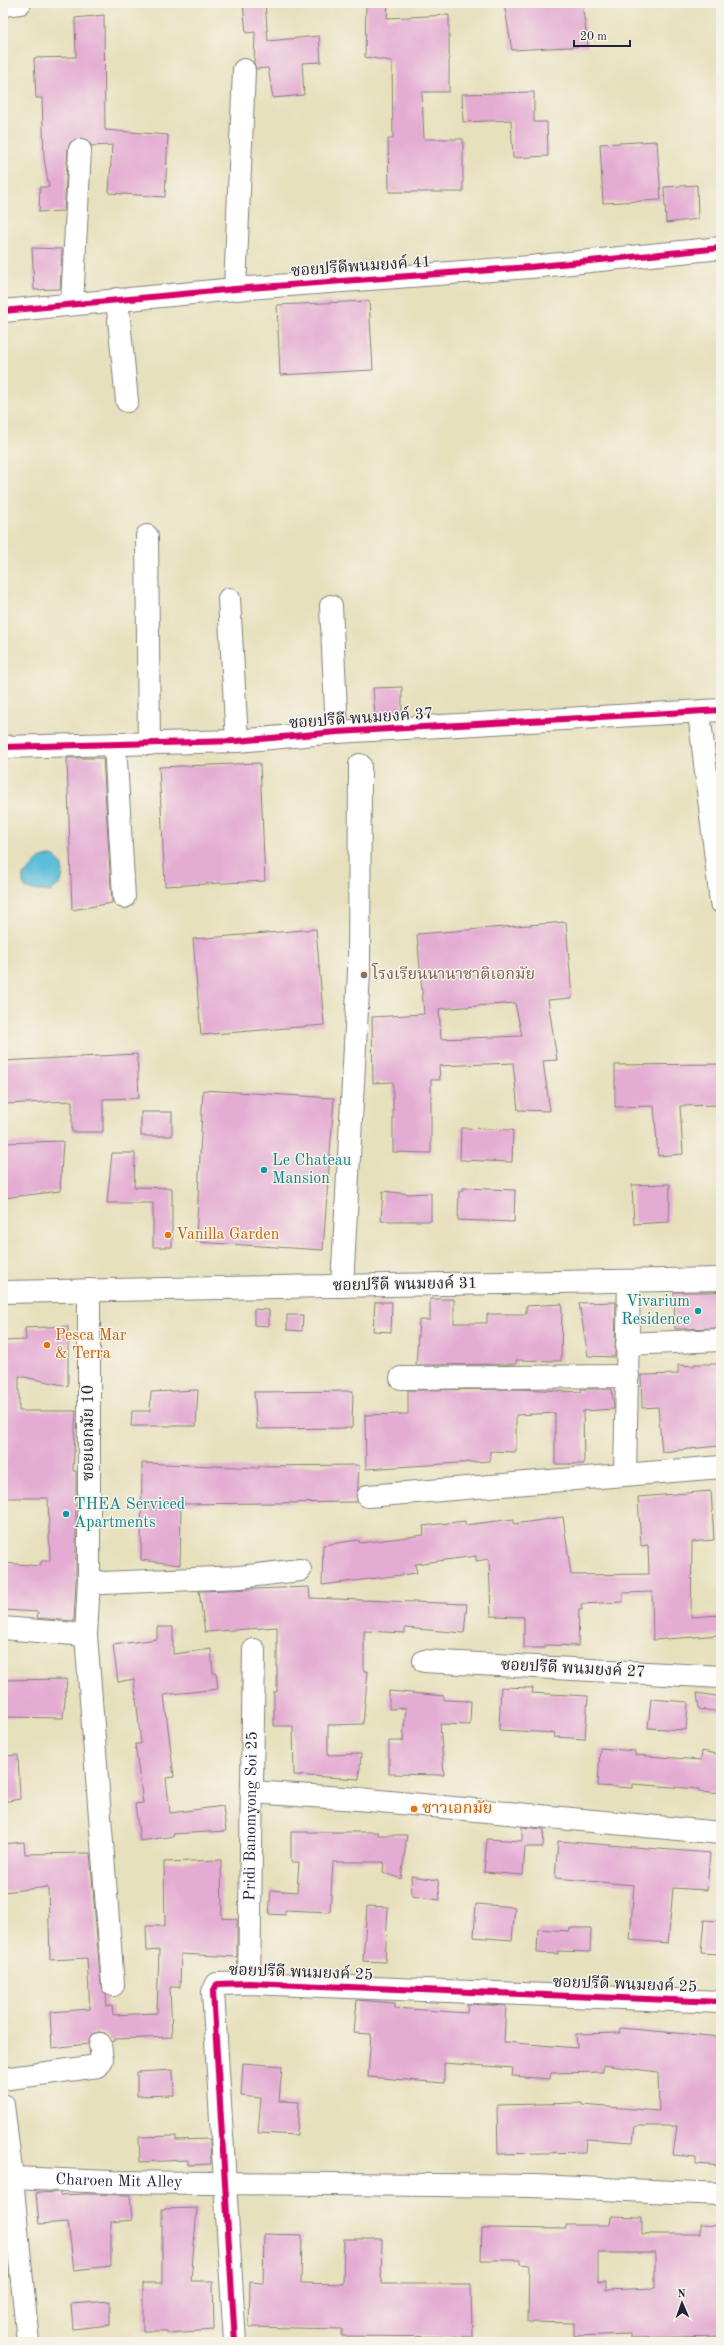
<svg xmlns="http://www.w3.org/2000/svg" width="724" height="2345" font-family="'Old Standard TT','Noto Serif Thai',serif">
  <rect width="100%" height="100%" fill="#f7f3e8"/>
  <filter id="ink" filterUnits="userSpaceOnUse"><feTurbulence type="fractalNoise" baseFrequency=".025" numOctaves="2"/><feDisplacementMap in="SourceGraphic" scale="8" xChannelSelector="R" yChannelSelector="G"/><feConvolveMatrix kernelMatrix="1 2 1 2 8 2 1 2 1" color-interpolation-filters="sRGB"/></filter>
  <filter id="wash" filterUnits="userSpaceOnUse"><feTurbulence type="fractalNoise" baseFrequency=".012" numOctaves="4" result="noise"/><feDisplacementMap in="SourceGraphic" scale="16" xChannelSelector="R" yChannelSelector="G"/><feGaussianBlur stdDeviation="0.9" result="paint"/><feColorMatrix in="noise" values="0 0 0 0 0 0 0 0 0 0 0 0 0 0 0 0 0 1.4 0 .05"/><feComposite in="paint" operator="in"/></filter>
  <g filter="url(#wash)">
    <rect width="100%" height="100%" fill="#e7e0bd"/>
    <path fill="#5cbdda" stroke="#3f708a" d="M52 856C64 862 65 873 60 884L50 892 26 889 23 883V875C36 866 34 857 52 856Z"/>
    <g id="blocks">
      <g fill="#e4acd3" fill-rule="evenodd">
        <polygon points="243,3 265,3 268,41 319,36 321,62 302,63 304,95 273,98 268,68 256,69 254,63 255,32 246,33"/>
        <polygon points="366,3 388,3 387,18 449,15 449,92 422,92 424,139 463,139 463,192 389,192 388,139 393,139 392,61 365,57"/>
        <polygon points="504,3 582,3 588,46 512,50"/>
        <polygon points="104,15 105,130 168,135 165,197 109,193 112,145 92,146 87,140 80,138 70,143 68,149 64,211 39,212 40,187 49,187 44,158 42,98 36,98 34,58 76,57 75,18"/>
        <polygon points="534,92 534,122 547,122 548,156 513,158 511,120 463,122 462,94"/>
        <polygon points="657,141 661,200 603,203 600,144"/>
        <polygon points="697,185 698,219 666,223 664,187"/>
        <polygon points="32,248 62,249 60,289 34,290"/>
        <polygon points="369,301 373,370 280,375 277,305"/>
        <polygon points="402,687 402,716 375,717 373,688"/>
        <polygon points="67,758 103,758 112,903 72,910"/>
        <polygon points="260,763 265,881 165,886 159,767"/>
        <path d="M566 922 572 998 548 1000 557 1060 543 1061 550 1111 518 1110 513 1063 439 1066 440 1080H431V1153L393 1152V1082L373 1083 372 1017 424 1014 417 934ZM515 1003 522 1036 441 1039 439 1009Z"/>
        <polygon points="316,929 324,1025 201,1035 193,939"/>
        <polygon points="137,1054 139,1098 103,1099 103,1132 72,1132 72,1101 3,1104 3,1061"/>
        <polygon points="721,1064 721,1105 680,1106 683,1154 658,1156 654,1106 615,1107 615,1065"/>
        <polygon points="203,1090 334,1098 323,1250 196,1242"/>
        <rect x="141" y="1112" width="31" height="24"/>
        <polygon points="461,1128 513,1130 512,1162 460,1160"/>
        <polygon points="63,1141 60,1191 3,1198 3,1143"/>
        <polygon points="112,1153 135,1153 134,1187 172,1188 172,1247 153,1247 153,1203 107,1203"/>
        <polygon points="670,1184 669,1222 634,1224 632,1185"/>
        <polygon points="463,1188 515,1190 514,1222 458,1220 459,1191 463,1191"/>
        <polygon points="383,1191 409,1194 431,1193 431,1221 381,1221"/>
        <polygon points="674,1292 721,1292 721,1328 675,1329"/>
        <polygon points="430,1299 454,1299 454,1323 487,1323 487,1314 526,1314 526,1306 562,1304 561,1361 516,1360 516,1364 416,1365 419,1320 430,1320"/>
        <polygon points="375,1302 392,1302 391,1332 373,1331"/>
        <polygon points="616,1302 615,1357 588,1356 579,1303"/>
        <polygon points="254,1309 269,1310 269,1326 254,1325"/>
        <polygon points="287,1315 303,1315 302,1331 287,1330"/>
        <polygon points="68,1326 68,1386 19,1376 19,1411 76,1411 73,1471 76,1471 76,1580 74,1621 37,1618 38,1612 3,1610 3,1563 41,1566 41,1561 50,1561 48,1498 3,1498 3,1341 26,1340 25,1328"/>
        <polygon points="694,1364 721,1364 718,1446 662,1452 658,1407 642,1408 641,1375 678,1374 678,1365 694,1366"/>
        <polygon points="519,1389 581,1392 581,1389 612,1389 614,1409 583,1411 584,1464 555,1464 555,1413 516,1415 516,1452 490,1451 490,1461 366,1469 365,1415 408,1414 408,1390"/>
        <polygon points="198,1390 196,1426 131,1426 132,1411 150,1411 151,1392"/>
        <polygon points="353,1391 352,1428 257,1429 254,1392"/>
        <polygon points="142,1463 259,1468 259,1466 359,1465 357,1502 181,1504 180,1565 141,1560"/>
        <polygon points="711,1491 714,1540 692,1542 691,1617 721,1615 721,1635 653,1640 652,1592 623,1593 623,1602 581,1604 582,1610 579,1610 578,1646 545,1645 545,1648 524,1648 524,1617 491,1616 489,1559 476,1561 476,1556 415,1564 417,1573 322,1585 323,1545 359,1540 360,1543 424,1535 423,1526 465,1521 465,1525 514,1519 514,1524 563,1517 571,1575 649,1574 648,1545 641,1546 638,1497"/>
        <polygon points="309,1587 310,1598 467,1604 464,1633 405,1628 405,1633 364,1631 364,1671 368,1671 363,1724 328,1725 328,1755 361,1754 359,1779 294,1775 293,1726 274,1726 274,1692 277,1692 277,1627 205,1632 199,1591"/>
        <polygon points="157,1627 173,1627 173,1654 211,1649 213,1673 216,1673 218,1689 164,1695 174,1777 166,1778 170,1813 223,1806 226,1831 173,1834 174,1836 140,1841 135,1804 143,1803 135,1744 141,1744 134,1679 118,1682 113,1645 157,1639"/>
        <polygon points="67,1679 63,1718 3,1717 3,1680"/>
        <polygon points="501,1687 533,1688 532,1693 588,1696 585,1739 554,1737 555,1733 499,1730"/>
        <polygon points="389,1691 444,1696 444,1700 471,1701 470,1725 440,1724 444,1775 389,1774 389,1741 403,1741 406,1708 389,1709"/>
        <polygon points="697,1693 721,1697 721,1712 699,1709"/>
        <polygon points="651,1699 688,1702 686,1730 648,1728"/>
        <polygon points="600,1748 635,1751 635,1755 701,1760 702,1751 721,1755 721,1794 699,1792 699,1789 633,1784 633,1788 598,1786"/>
        <polygon points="18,1755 20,1799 3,1802 3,1756"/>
        <polygon points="522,1827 544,1829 543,1847 525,1847 523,1875 484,1872 487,1839 522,1841"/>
        <polygon points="291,1832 378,1832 378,1835 407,1835 401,1879 383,1872 384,1862 333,1862 330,1912 285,1910 285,1915 269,1914 271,1890 297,1892 299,1862 291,1862"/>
        <polygon points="558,1841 710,1853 707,1890 673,1888 668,1943 630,1940 634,1885 555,1878"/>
        <polygon points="24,1842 25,1854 90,1853 101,1986 106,1995 107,2007 112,2006 113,2015 157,2013 159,1950 147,1951 146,1926 165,1926 164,1862 221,1860 222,1918 237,1919 237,1957 181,1954 180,1987 170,1987 172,2037 115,2039 115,2041 112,2042 105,2033 99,2032 92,2034 88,2044 52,2048 50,2012 90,2009 87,1958 50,1960 48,1887 3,1892 3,1844"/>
        <polygon points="411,1876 438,1880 440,1900 412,1896"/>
        <polygon points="476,1904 515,1907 512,1940 474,1937"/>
        <polygon points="367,1906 388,1907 385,1962 363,1961"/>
        <polygon points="704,1920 721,1921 721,1954 701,1953"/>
        <polygon points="570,1928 591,1928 590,1952 558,1951 558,1954 537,1953 538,1929 569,1931"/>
        <polygon points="357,2000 395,2003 395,2008 467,2013 468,2004 506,2006 504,2042 577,2048 576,2034 620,2033 620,2028 721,2037 721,2166 696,2164 696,2157 673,2155 677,2126 635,2126 633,2142 586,2139 585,2152 498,2154 497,2105 582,2103 582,2105 659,2111 658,2072 603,2065 603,2072 551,2073 550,2079 512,2076 513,2068 444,2063 444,2083 368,2077 371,2034 354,2033"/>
        <polygon points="243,2063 282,2066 279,2101 299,2102 297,2135 258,2133 261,2098 241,2096"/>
        <polygon points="173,2070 174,2095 137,2096 137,2072"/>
        <polygon points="176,2136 176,2140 210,2139 211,2164 188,2165 188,2160 140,2162 139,2137"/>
        <polygon points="60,2192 60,2195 86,2194 130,2195 132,2220 111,2222 111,2266 74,2270 68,2222 39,2224 36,2193"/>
        <polygon points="197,2208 191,2281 213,2281 214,2330 167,2333 167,2331 143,2331 143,2283 162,2283 162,2209"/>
        <path d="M610 2217 642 2218V2234H700V2225L721 2226V2336L630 2338V2334L574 2336V2323L528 2322 529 2265 520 2264V2260H481L482 2228 566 2229V2225H609ZM598 2253H655V2288L606 2290V2282H598Z"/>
        <polygon points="264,2234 302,2235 301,2283 343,2284 344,2239 382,2239 381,2284 471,2284 472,2337 342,2336 342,2329 249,2327 250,2282 263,2283"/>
        <polygon points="6,2244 9,2277 3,2278 3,2245"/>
        <polygon points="110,2301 110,2325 73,2329 71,2304"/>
      </g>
    </g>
  </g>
  <g filter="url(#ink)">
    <use href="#blocks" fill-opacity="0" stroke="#84817c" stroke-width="1"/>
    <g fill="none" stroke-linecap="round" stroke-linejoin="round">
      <g stroke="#84817c" stroke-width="24">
        <g id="minor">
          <polyline points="3,5 20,3"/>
          <polyline points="235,289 244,70"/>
          <polyline points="117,299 127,401"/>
          <polyline points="72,304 80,150"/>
          <polyline points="3,311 235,289 530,267 721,248"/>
          <polyline points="147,536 149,744"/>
          <polyline points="229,599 237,741"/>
          <polyline points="331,606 337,732"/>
          <polyline points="699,712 721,902"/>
          <polyline points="115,744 124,897"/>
          <polyline points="3,747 237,741 337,732 721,710"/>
          <polyline points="342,1286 359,972 360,765"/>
          <polyline points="3,1292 721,1279"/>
          <polyline points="627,1344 721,1340"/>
          <polyline points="401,1378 628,1376"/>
          <polyline points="625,1474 629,1281"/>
          <polyline points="368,1496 721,1467"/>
          <polyline points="89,1580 103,1583 240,1577 300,1570"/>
          <polyline points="3,1628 86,1635 89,1580 89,1290"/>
          <polyline points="86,1635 113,1985"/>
          <polyline points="424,1661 721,1677"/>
          <polyline points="251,1792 358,1799 721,1833"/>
          <path id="s1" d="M249 1983 254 1650"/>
          <polyline points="3,2079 98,2066 102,2060 100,2044"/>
          <polyline points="3,2105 12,2178 28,2342"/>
          <path id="s2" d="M12 2178 111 2182 533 2186 721 2194"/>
          <polyline points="235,2342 213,1992 217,1984 249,1983 721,2002"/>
        </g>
      </g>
      <use href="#minor" stroke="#fff" stroke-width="22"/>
      <g stroke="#f7f3e8" stroke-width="8">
        <g id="cycleway">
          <polyline points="3,311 235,289 530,267 721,248"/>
          <polyline points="3,747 237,741 337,732 721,710"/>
          <polyline points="235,2342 213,1992 217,1984 249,1983 721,2002"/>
        </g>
      </g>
      <use href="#cycleway" stroke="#d6006c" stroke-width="6"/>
    </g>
  </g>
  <circle fill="#8d6e63" stroke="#f7f3e8" stroke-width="1.5" cx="364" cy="975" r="4"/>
  <g fill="#0f9aa8" stroke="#f7f3e8" stroke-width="1.5">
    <circle cx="264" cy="1170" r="4"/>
    <circle cx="698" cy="1311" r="4"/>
    <circle cx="66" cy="1514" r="4"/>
  </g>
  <g fill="#e8710a" stroke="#f7f3e8" stroke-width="1.5">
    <circle cx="168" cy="1235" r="4"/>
    <circle cx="47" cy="1345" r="4"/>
    <circle cx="414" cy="1809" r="4"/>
  </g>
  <g text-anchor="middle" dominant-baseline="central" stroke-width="3" stroke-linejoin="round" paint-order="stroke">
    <g font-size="16" fill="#22223b" stroke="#f7f3e8">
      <text transform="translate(361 267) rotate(-4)">ซอยปรีดีพนมยงค์ 41</text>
      <text transform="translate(361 719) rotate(-4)">ซอยปรีดี พนมยงค์ 37</text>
      <text transform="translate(405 1285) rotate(-1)">ซอยปรีดี พนมยงค์ 31</text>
      <text transform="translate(89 1433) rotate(-90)">ซอยเอกมัย 10</text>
      <text transform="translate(573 1669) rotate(3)">ซอยปรีดี พนมยงค์ 27</text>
      <text stroke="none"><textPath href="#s1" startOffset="167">Pridi Banomyong Soi 25</textPath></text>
      <text transform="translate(301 1973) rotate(2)">ซอยปรีดี พนมยงค์ 25</text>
      <text transform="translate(625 1985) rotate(2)">ซอยปรีดี พนมยงค์ 25</text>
      <text stroke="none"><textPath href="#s2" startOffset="107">Charoen Mit Alley</textPath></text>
    </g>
    <g font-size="16" fill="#785e54" stroke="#f7f3e8" text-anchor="start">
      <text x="372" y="975">โรงเรียนนานาชาติเอกมัย</text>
    </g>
    <g font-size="16" fill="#0d838f" stroke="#f7f3e8" text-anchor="start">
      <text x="272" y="1161">Le Chateau<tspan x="272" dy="18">Mansion</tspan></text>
      <text x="690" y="1302" text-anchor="end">Vivarium<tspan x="690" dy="18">Residence</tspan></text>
      <text x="74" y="1505">THEA Serviced<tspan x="74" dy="18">Apartments</tspan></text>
    </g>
    <g font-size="16" fill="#c56008" stroke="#f7f3e8" text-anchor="start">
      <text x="176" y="1235">Vanilla Garden</text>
      <text x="55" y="1336">Pesca Mar<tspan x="55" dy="18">&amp; Terra</tspan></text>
      <text x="422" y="1809">ซาวเอกมัย</text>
    </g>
  </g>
  <rect width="724" height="2345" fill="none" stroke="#f7f3e8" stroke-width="16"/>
  <g transform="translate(682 2303) rotate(358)" stroke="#f7f3e8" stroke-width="3" paint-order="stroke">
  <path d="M0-3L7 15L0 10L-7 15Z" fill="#22223b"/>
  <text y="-6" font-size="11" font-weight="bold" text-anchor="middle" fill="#22223b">N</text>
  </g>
  <path d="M574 40v6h56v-6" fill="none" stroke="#22223b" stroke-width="2"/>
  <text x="580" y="40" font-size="12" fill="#22223b" stroke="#f7f3e8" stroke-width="3" paint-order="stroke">20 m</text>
</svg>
